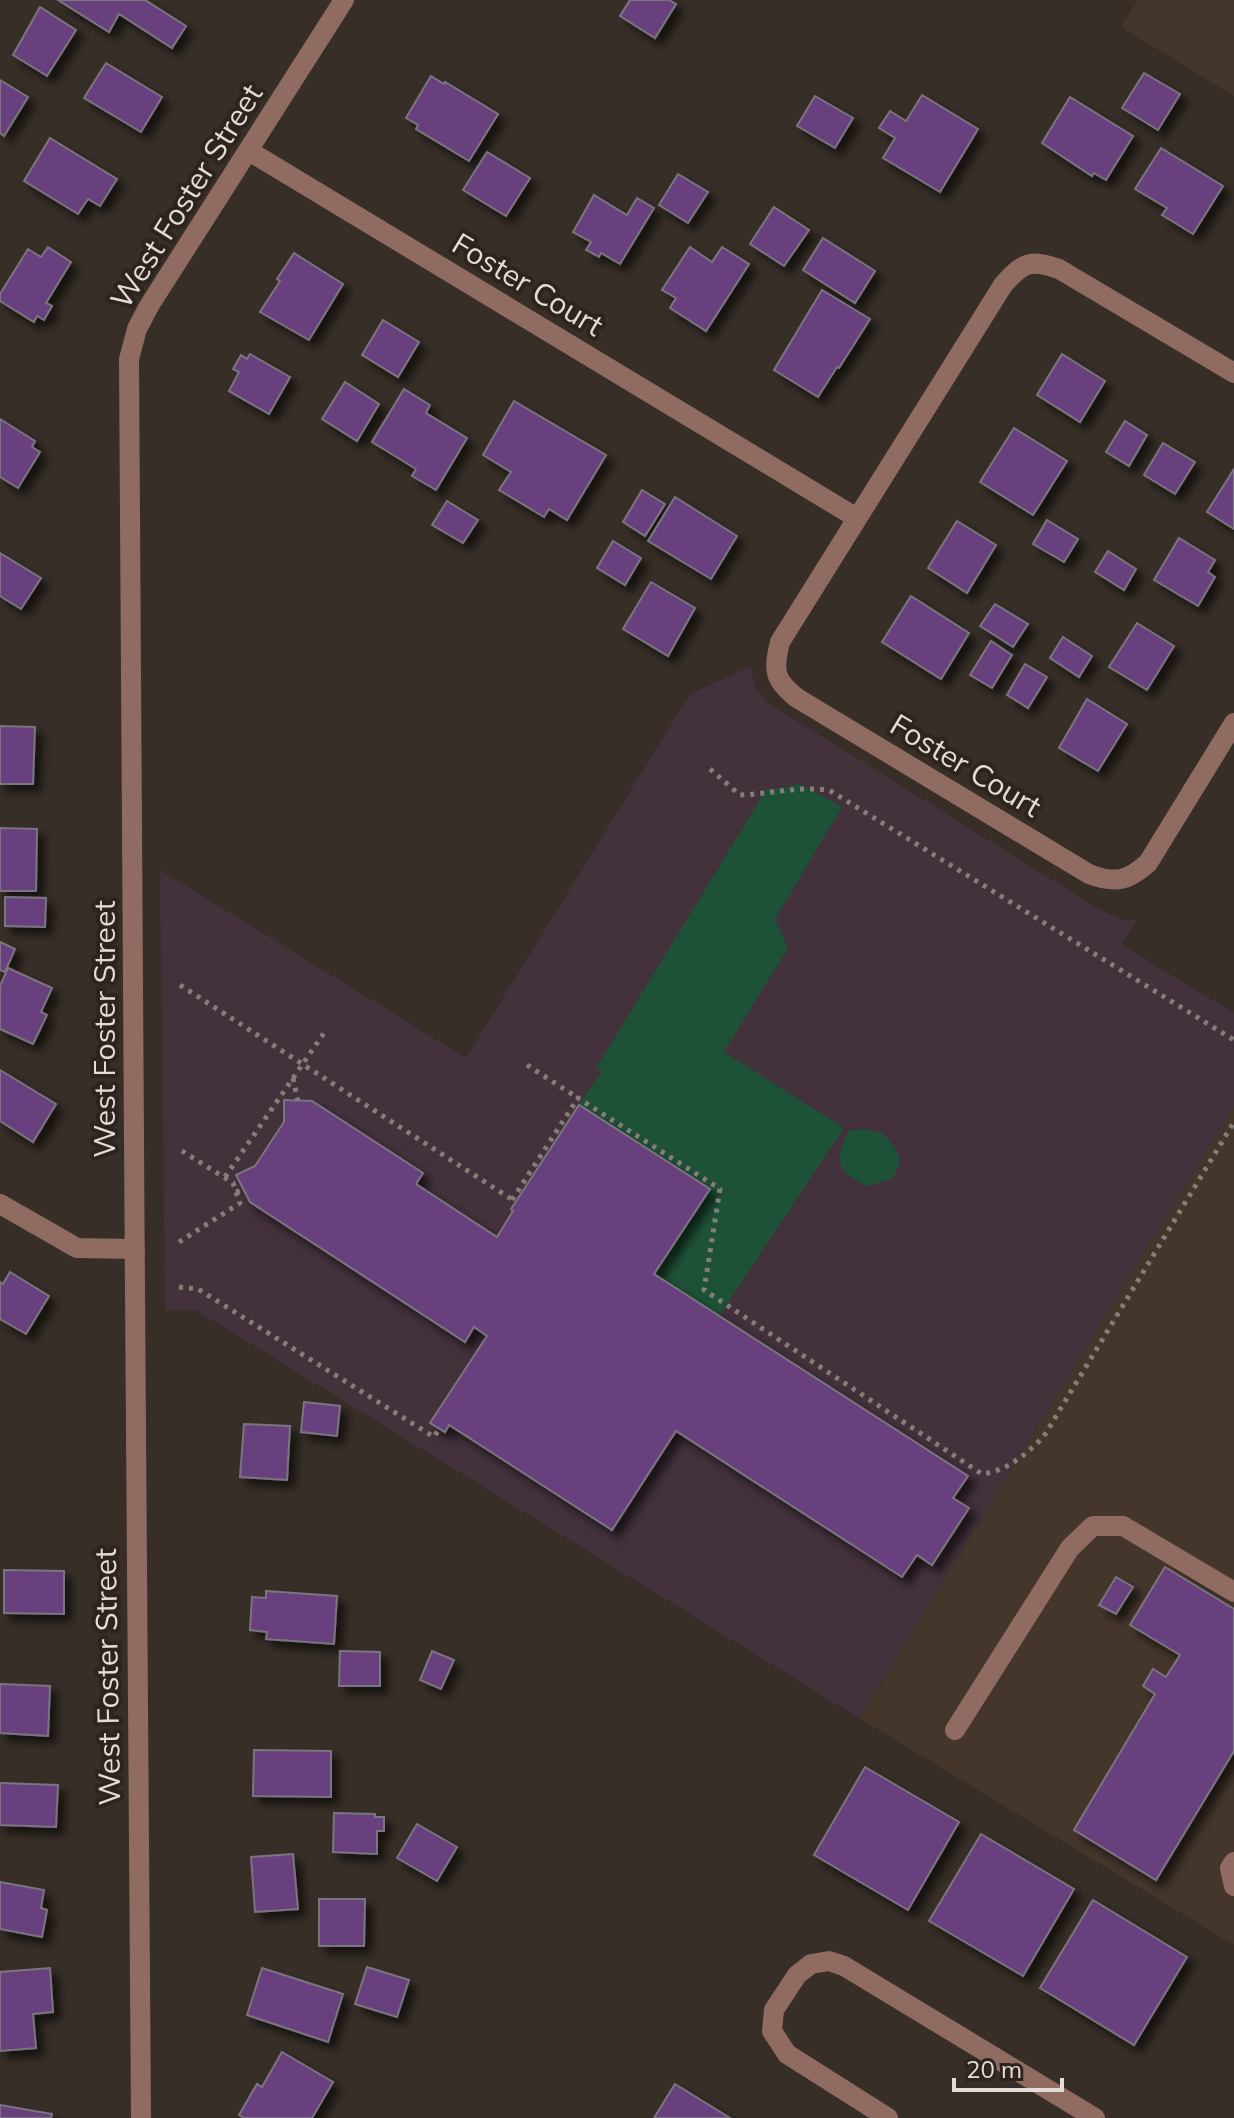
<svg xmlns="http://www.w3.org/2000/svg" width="1234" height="2118" font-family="Mulish,sans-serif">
  <defs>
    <filter id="shadow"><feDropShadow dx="7" dy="7" stdDeviation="4" flood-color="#0009"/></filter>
  </defs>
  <rect width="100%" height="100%" fill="#372e27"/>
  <g fill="#45362c">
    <polygon points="1138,0 1234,0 1234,96 1121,27"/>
    <polygon points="1234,1106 1234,1945 859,1718"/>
  </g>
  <polygon fill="#43313c" points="751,666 754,684 765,701 1097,908 1124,921 1137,919 1122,945 1234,1013 1234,1106 859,1718 196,1310 165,1310 160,870 466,1058 690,694"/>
  <g fill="#1e5238">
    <polygon points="800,784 842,807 775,919 788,948 724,1052 844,1128 719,1316 654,1274 710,1189 579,1105 601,1072 596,1068 766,790"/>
    <path d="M863 1129 882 1133 893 1145 899 1157V1165L892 1179 868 1186C836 1172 833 1161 849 1131Z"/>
  </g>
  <g fill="#673f7e" stroke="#7a747f" stroke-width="2" filter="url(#shadow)">
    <polygon points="58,0 145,0 186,26 172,48 119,14 109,32"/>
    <polygon points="630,0 669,0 676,4 655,38 620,16"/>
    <polygon points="40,7 76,30 47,76 13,55"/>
    <polygon points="106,63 162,97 141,132 84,98"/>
    <polygon points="1144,73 1180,94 1158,130 1122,108"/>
    <polygon points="431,76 444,84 445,82 498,114 469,161 416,129 418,125 406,118"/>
    <polygon points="0,80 28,97 4,136 0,133"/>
    <polygon points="922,95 978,129 940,192 883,158 895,138 879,128 890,111 906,121"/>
    <polygon points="815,96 853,118 835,148 797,126"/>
    <polygon points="1070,97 1133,136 1106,180 1094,173 1092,176 1042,143"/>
    <polygon points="50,138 117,179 100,206 88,199 78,214 24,181"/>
    <polygon points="1161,148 1223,186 1193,234 1162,215 1167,208 1135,189"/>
    <polygon points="487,152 530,178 506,216 463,190"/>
    <polygon points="678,174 708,192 688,223 659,205"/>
    <polygon points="594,195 627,215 637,198 654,208 620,264 601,253 599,257 586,250 591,242 573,232"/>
    <polygon points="774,207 809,230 784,266 750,244"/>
    <polygon points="823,238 875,271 855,303 803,270"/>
    <polygon points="48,247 71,262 46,303 52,306 44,320 37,316 34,322 0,301 0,294 28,249 41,257"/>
    <polygon points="690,247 712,262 722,247 749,264 706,331 670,308 676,298 662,290"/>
    <polygon points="294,253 343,284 309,340 260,312 280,281 277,279"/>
    <polygon points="822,290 870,319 839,368 837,367 818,397 774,370"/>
    <polygon points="383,320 419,342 398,377 362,355"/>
    <polygon points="250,354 290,377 269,414 229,391 239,372 233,369 241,355 247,359"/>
    <polygon points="1062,354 1105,381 1080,422 1037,395"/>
    <polygon points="345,382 379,404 357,441 322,419"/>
    <polygon points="404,389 430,405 426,413 467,438 436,490 412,476 416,469 372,442"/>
    <polygon points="514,401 606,455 567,520 549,509 544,517 499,490 511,472 483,455"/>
    <polygon points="0,419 35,441 32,447 40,452 18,488 0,477"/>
    <polygon points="1125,421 1147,435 1129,466 1106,452"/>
    <polygon points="1014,428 1067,461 1033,515 980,482"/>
    <polygon points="1163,443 1195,462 1175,494 1144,475"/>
    <polygon points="1234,469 1234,529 1207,512"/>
    <polygon points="642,490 665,504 645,536 623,522"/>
    <polygon points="675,497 737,536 711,579 648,541"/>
    <polygon points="447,501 478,520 463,543 432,525"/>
    <polygon points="1047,520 1078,539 1064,562 1033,544"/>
    <polygon points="957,521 996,545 967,593 928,568"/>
    <polygon points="1179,538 1215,560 1208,572 1215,577 1198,606 1154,580"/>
    <polygon points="613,541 641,558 625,585 597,568"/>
    <polygon points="1108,551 1136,569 1124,590 1095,572"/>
    <polygon points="0,553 41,578 21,609 0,596"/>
    <polygon points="651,582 695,608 668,656 623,629"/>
    <polygon points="911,596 969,633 941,679 882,642"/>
    <polygon points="995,604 1028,624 1013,647 980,626"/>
    <polygon points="1137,623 1174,646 1147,690 1109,667"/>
    <polygon points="1063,637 1092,656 1079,677 1050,658"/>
    <polygon points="991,641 1012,655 992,688 970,675"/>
    <polygon points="1025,664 1047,677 1028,708 1007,695"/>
    <polygon points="1087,699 1127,724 1098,771 1059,748"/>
    <polygon points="0,726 35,727 33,784 0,784"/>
    <polygon points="0,828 37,829 36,891 0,891"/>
    <polygon points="5,897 46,898 45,927 5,926"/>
    <polygon points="0,942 15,949 5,972 0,970"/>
    <polygon points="8,968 52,988 41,1012 47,1015 33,1044 0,1029 0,986"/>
    <polygon points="0,1070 56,1104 33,1142 0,1121"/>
    <polygon points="284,1100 312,1101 423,1173 416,1184 497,1237 513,1211 511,1209 579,1105 710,1189 654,1274 968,1476 953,1498 969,1508 932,1565 917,1555 902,1577 676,1431 612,1530 449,1425 445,1432 430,1423 487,1336 474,1327 465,1342 250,1202 236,1175 255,1166 284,1122"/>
    <polygon points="10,1272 49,1296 26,1334 0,1319 0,1282 3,1284"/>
    <polygon points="304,1402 340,1406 337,1436 301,1432"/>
    <polygon points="244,1424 290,1426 287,1480 240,1477"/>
    <polygon points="1165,1567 1234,1609 1234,1751 1156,1880 1074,1830 1155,1694 1143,1686 1153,1669 1166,1677 1180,1655 1130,1625"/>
    <polygon points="4,1570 64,1571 64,1614 4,1613"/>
    <polygon points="1116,1577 1133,1587 1116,1614 1099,1605"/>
    <polygon points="266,1591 337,1596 334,1644 266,1639 267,1632 250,1630 252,1597 266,1598"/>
    <polygon points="340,1651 380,1652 380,1686 339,1686"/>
    <polygon points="432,1651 454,1660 441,1689 420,1680"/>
    <polygon points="0,1684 50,1686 48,1736 0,1733"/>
    <polygon points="254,1750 331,1751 331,1797 253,1796"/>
    <polygon points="865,1767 959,1822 908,1910 814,1855"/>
    <polygon points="0,1783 58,1785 56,1827 0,1825"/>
    <polygon points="334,1813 375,1814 375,1817 384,1817 384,1831 377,1831 377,1854 333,1852"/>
    <polygon points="417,1824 457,1847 437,1881 397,1858"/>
    <polygon points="981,1834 1074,1889 1023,1976 929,1921"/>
    <polygon points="293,1854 298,1909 255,1912 251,1857"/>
    <polygon points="0,1882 44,1890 41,1908 47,1910 42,1937 0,1929"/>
    <polygon points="319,1899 365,1899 364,1946 319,1946"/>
    <polygon points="1093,1900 1187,1957 1134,2045 1040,1988"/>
    <polygon points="367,1967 409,1980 397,2017 355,2004"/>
    <polygon points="50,1968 53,2012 33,2014 36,2048 0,2051 0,1972"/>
    <polygon points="262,1968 343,1994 328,2042 247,2015"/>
    <polygon points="282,2052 333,2082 312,2118 244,2118 239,2115 257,2084 262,2087"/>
    <polygon points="675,2084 730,2118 654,2118"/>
    <polygon points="0,2105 52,2114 51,2118 0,2118"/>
  </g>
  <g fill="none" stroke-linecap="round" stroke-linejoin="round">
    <g stroke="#857e78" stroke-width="5" stroke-dasharray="4 6" stroke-linecap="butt">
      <path d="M710 769 740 795C769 794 799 786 829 790L1234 1040"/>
      <polyline points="180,985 516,1202"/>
      <polyline points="527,1065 578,1098"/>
      <polyline points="293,1078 298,1101"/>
      <polyline points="225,1177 324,1033"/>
      <polyline points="236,1192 243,1189"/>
      <path d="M512 1200 578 1098 720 1189 704 1290 982 1474C1007 1471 1027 1454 1044 1436L1234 1122"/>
      <polyline points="179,1242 240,1203 233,1183 179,1149"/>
      <polyline points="179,1287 198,1289 434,1437 439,1429"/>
    </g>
    <g stroke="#8f6b62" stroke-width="20">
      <polyline points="249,151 857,518"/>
      <path d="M1234 373 1059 269C1031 259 1023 262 1003 285L780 642C773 671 774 680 797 698L1089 874C1115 884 1128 881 1148 863L1234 723"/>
      <polyline points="0,1204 77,1248 135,1249"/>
      <polyline points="955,1730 1070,1548 1093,1526 1123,1526 1234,1592"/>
      <polyline points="1234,1862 1230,1868 1234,1886"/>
      <path d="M141 2118C135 1532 134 945 129 359L137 329 149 306 344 0"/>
      <polyline points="888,2118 787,2054 772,2031 774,2010 797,1975 811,1964 829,1961 844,1966 1095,2118"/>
    </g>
  </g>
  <g text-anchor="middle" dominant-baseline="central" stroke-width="8" stroke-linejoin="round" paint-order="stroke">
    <g font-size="30" fill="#e3ddd9" stroke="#2d241e">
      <text transform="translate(186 196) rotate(-58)">West Foster Street</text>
      <text transform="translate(528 284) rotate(31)">Foster Court</text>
      <text transform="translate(966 765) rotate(31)">Foster Court</text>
      <text transform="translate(104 1029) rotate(-90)">West Foster Street</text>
      <text transform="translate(107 1677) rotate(-91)">West Foster Street</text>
    </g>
  </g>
  <path d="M954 2078v12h108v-12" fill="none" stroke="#e3ddd9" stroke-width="4"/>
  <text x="966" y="2078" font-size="24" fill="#e3ddd9" stroke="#2d241e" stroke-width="6" paint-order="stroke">20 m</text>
</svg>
